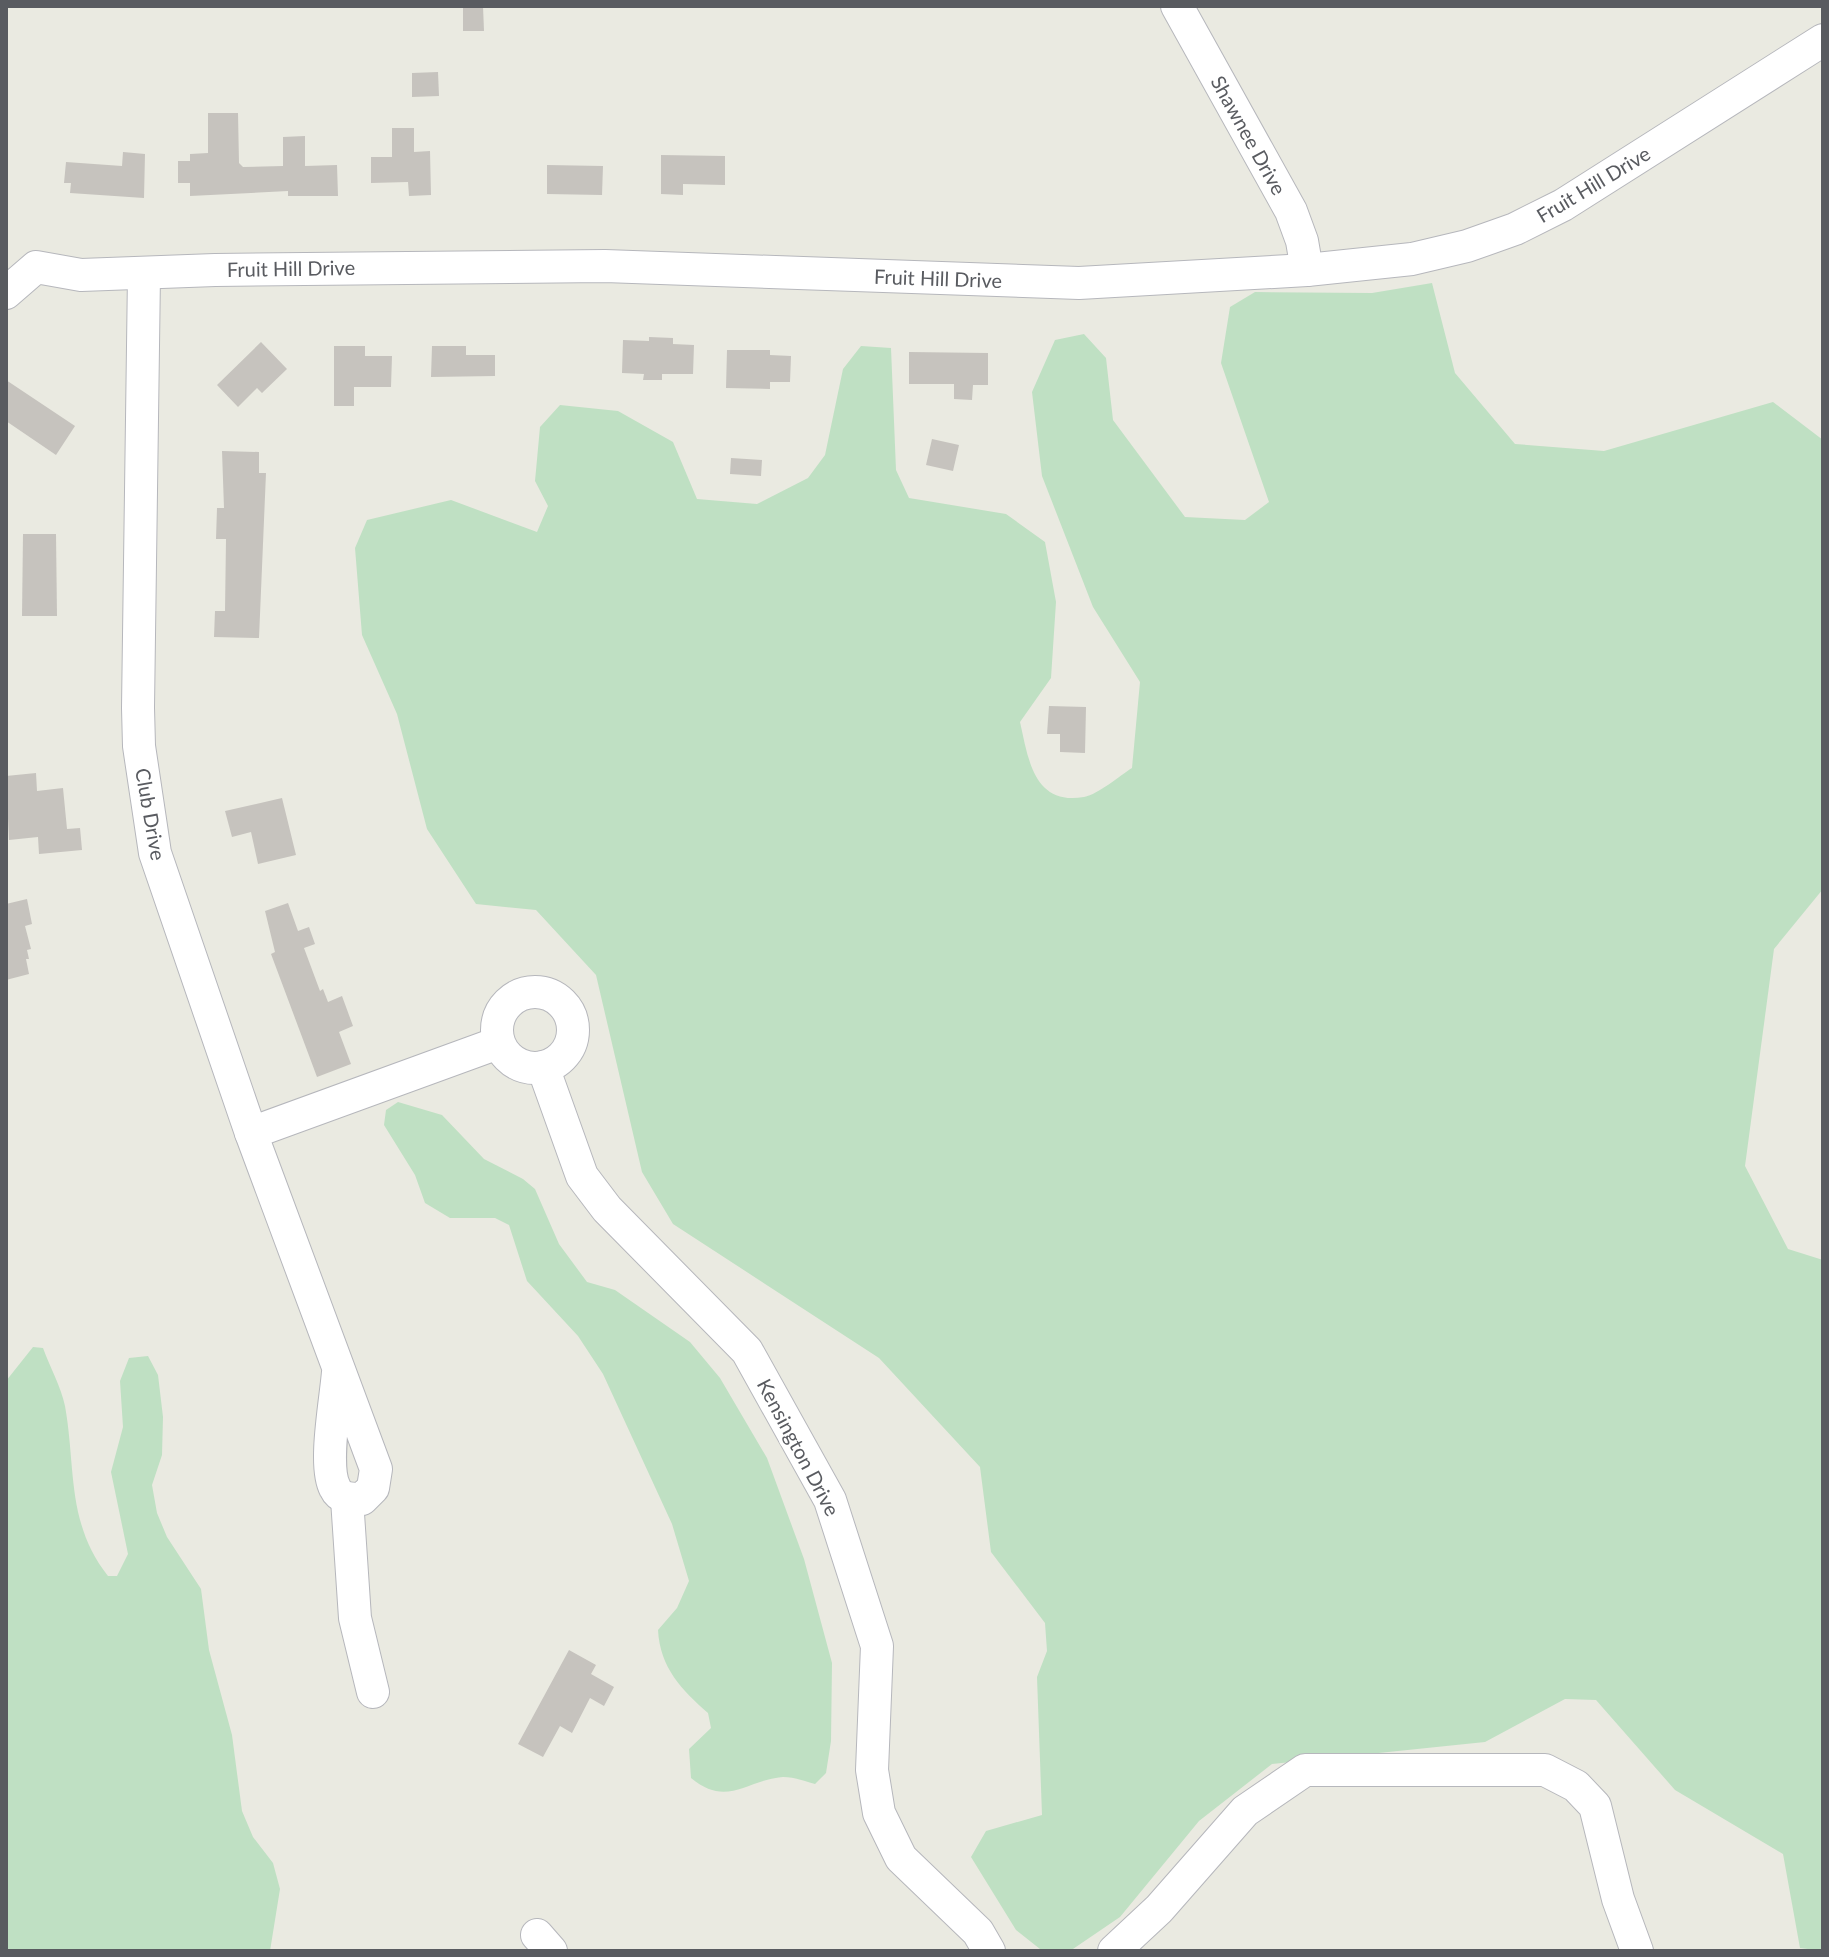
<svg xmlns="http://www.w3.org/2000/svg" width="1829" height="1957" font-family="Lato,sans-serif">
  <rect width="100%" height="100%" fill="#eaeae1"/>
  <g fill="#bfe0c3">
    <path d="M1432 283 1455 373 1515 444 1604 451 1773 402 1823 440V889L1774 949 1745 1166 1788 1249 1823 1260V1951L1800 1948 1783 1854 1675 1790 1596 1700 1565 1699 1485 1742 1272 1764 1199 1821 1120 1917 1070 1951 1040 1949 1016 1930 971 1857 986 1831 1042 1815 1037 1677 1047 1651 1045 1623 991 1552 980 1467 879 1358 673 1224 642 1172 596 975 536 910 476 904 427 829 397 714 362 635 355 548 367 520 451 500 537 532 548 506 535 481 540 427 560 405 618 411 673 442 697 499 757 504 808 478 825 455 843 369 861 346 891 348 896 470 909 498 1006 514 1045 542 1056 602 1051 678 1020 722C1028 757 1033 806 1084 797 1099 794 1119 776 1132 768L1140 682 1093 607 1042 476 1032 392 1055 340 1084 334 1106 358 1113 420 1185 517 1245 520 1269 502 1221 363 1230 307 1255 292 1372 293Z"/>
    <path d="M398 1102 442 1115 484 1159 523 1179 535 1189 559 1244 587 1282 615 1290 690 1342 720 1378 767 1458 804 1559 832 1663 831 1741 826 1773 815 1784C805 1781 793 1777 783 1777 746 1780 727 1808 691 1778L689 1749 711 1728 708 1713C682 1690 660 1668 658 1630L677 1608 689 1581 672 1524 603 1374 578 1336 527 1281 509 1225 495 1218H450L425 1203 415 1175 384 1125 386 1110Z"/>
    <path d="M33 1347 43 1348C50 1367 61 1387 65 1406 76 1467 66 1523 108 1576H117L128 1554 111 1472 123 1427 120 1381 129 1358 148 1356 158 1375 163 1417 162 1455 152 1485 157 1513 167 1537 201 1589 209 1650 232 1735 242 1811 253 1837 273 1863 280 1889 270 1951H6V1381Z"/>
  </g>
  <g fill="#c6c3be">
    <polygon points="463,6 483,6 484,31 463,31"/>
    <polygon points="438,72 439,96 412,97 412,73"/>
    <polygon points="208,113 238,113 239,163 243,167 283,166 283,137 305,136 305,166 337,165 338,196 288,196 288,191 190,196 190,183 178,183 178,161 190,161 190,154 208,153"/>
    <polygon points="392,128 414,128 414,152 430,151 431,195 409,196 408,182 371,183 371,157 392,157"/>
    <polygon points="123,152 145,154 144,198 70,193 71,183 64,183 66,162 122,166"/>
    <polygon points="661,155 725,156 725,185 683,184 683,195 661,194"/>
    <polygon points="547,165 603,166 602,195 547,194"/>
    <polygon points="649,337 673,338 673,344 694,345 693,374 662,374 662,380 643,380 644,374 622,373 623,340 649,341"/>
    <polygon points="261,342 287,369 262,393 257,388 238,407 217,385"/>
    <polygon points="334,346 365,346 365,356 392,356 391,387 354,387 354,406 334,406"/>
    <polygon points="432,346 466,346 466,355 495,355 495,376 431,377"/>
    <polygon points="727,350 770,350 770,355 791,356 790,382 770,382 770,389 726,388"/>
    <polygon points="909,352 988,353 988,385 973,385 972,400 954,399 954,384 909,384"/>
    <polygon points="6,380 75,426 56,455 6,421"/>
    <polygon points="932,439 959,445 953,471 926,465"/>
    <polygon points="222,451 259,452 259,473 266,473 259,638 214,637 215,611 225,611 226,539 216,539 217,508 224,508"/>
    <polygon points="731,458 762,460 761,476 730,474"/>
    <polygon points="23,534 56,534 57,616 22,616"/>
    <polygon points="1049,706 1086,707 1085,753 1060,752 1060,734 1047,734"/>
    <polygon points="36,773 37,791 63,788 67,829 80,828 82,850 39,854 38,837 9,840 6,776"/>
    <polygon points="282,798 296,855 258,864 251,832 232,837 225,811"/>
    <polygon points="27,899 32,924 25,926 31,949 27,950 29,959 26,959 29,974 6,980 6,904"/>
    <polygon points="288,903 298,931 309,927 315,944 304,948 320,991 323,989 328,1002 342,996 353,1026 339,1032 351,1064 317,1077 271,954 275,952 265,911"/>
    <polygon points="569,1650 596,1665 591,1674 614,1687 604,1706 590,1698 572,1733 560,1726 543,1757 518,1744"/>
  </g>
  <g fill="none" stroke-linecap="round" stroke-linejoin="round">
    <g stroke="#b6b7bc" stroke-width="34">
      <g id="minor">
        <polyline points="1177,6 1291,211 1302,241 1307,270"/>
        <path d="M144 274 138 708 139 746 155 853 251 1133 376 1469 373 1488 362 1499C351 1499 340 1499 335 1488 323 1466 336 1399 338 1372"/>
        <polyline points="6,293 36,267 81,275 215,270 605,266 1079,283 1307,270 1412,259 1467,246 1515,229 1563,205 1823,40"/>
        <circle cx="535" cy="1030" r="38"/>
        <polyline points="543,1067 582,1176 607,1209 747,1351 830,1500 877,1646 872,1770 879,1813 901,1858 978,1932 989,1951"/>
        <polyline points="251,1133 498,1043"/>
        <polyline points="347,1499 355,1618 373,1692"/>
        <polyline points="537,1935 551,1951"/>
        <polyline points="1114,1951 1159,1909 1245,1811 1305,1770 1545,1770 1576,1786 1595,1806 1618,1899 1637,1951"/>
      </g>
    </g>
    <use href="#minor" stroke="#fff" stroke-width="32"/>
  </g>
  <g text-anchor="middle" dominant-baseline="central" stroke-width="7" stroke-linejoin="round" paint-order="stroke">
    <g font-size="20" fill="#595b60" stroke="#fff">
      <text transform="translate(1249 135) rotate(61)">Shawnee Drive</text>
      <text transform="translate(1593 184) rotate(-31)">Fruit Hill Drive</text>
      <text transform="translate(291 268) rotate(-1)">Fruit Hill Drive</text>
      <text transform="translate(938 278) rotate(2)">Fruit Hill Drive</text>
      <text transform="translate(151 814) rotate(80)">Club Drive</text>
      <text transform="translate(799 1447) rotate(62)">Kensington Drive</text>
    </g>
  </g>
  <rect width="1829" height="1957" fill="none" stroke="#595b60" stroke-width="16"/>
</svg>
